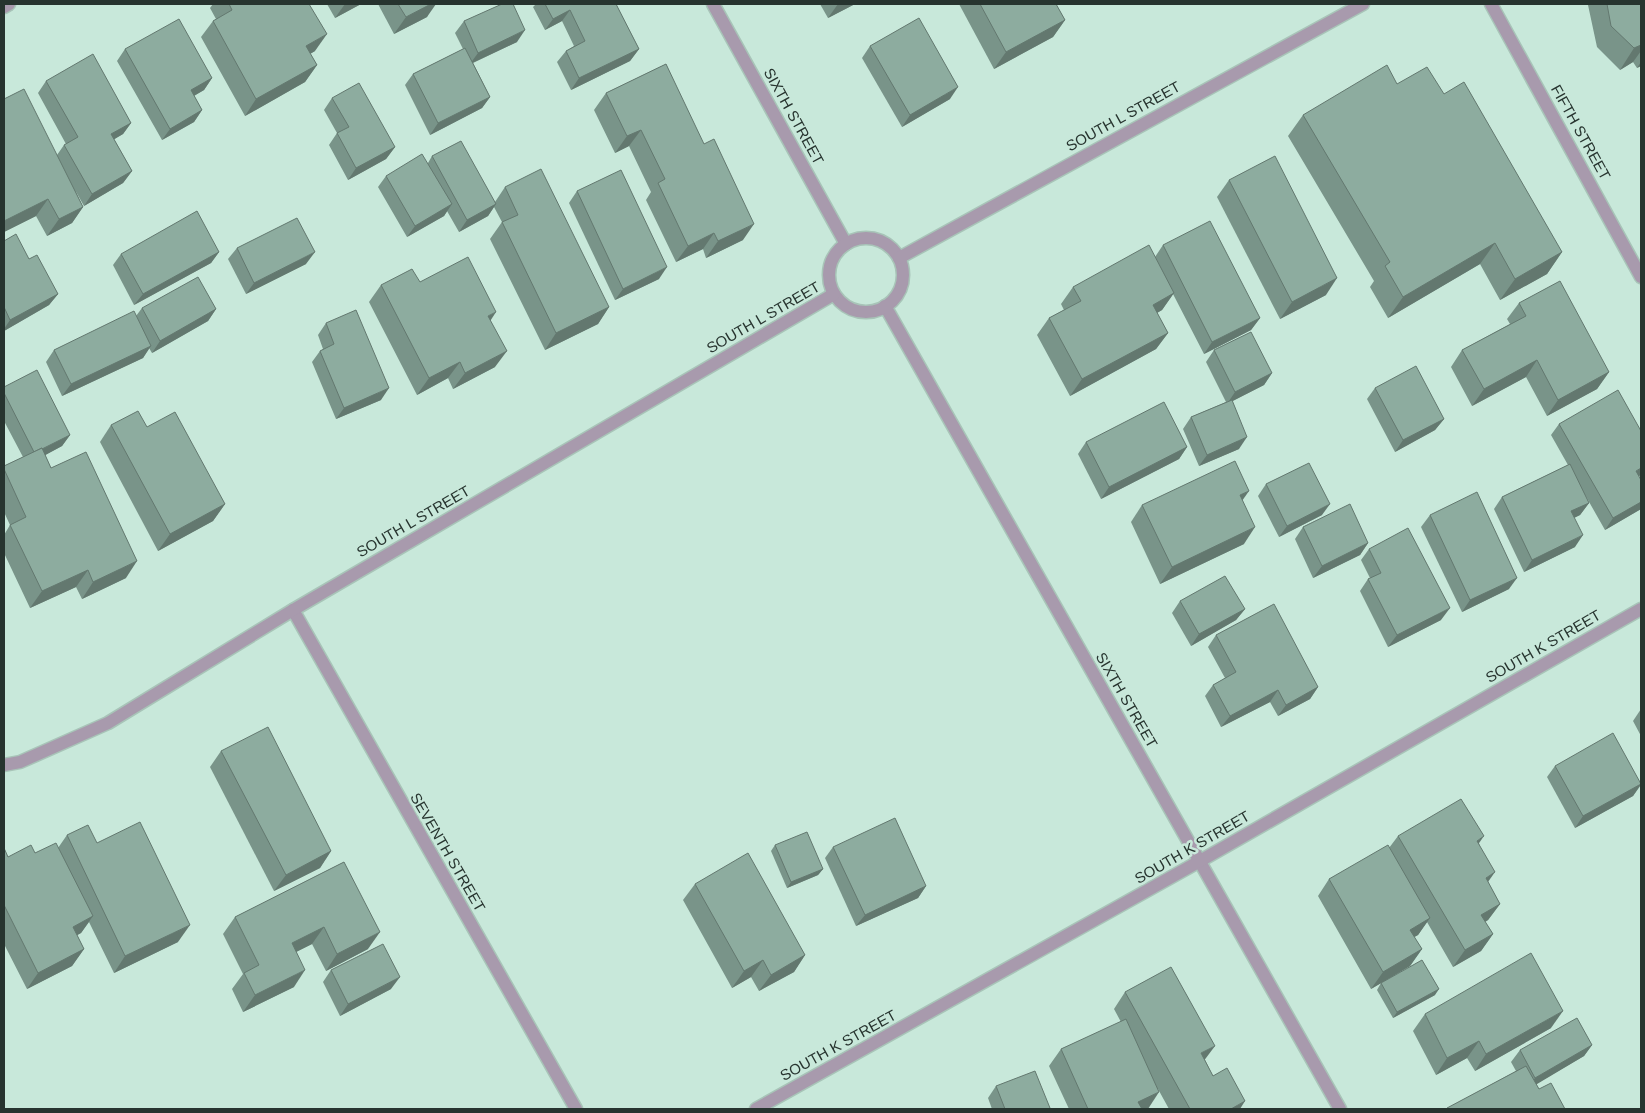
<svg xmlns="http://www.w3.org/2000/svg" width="1645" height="1113" font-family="Helvetica,sans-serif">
  <rect width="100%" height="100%" fill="#c8e8da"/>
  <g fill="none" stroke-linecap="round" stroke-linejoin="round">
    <g stroke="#a8c4b8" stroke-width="15">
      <g id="minor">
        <polyline points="713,4 846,244"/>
        <polyline points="1491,4 1641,277"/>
        <polyline points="4,7 9,4"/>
        <polyline points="885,306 1340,1109"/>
        <polyline points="293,610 576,1109"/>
        <polyline points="756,1109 1200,861 1641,609"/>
      </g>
    </g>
    <g stroke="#a8c4b8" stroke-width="15">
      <g id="tertiary">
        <circle cx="866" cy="275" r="37"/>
        <polyline points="899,258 1363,4"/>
        <polyline points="4,765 20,762 108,723 293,610 834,294"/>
      </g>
    </g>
    <use href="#minor" stroke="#a89aad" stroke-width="12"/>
    <use href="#tertiary" stroke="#a89aad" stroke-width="12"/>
  </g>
  <g fill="#799489">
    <polygon points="213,4 309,4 315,51 310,54 317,65 305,82 245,116 201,37 213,21 216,19 210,8"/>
    <polygon points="327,4 361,4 335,18"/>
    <polygon points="378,4 431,4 427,17 394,34"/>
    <polygon points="536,4 616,4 639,49 630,61 571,90 557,62 566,51 574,46 562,21 545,30 533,7"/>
    <polygon points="820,4 855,4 828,18"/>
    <polygon points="959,4 1056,4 1065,20 1053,37 994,69"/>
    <polygon points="1589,4 1641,4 1641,66 1637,68 1633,62 1620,70 1597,47 1588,5"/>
    <polygon points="464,21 517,42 473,63 490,97 482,108 430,135 405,85 413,74 463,49 455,33"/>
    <polygon points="870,46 950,99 902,127 862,58"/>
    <polygon points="125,49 212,78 204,90 194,96 202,110 194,122 162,140 117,61"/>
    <polygon points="666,64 743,240 706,258 703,249 676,262 646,200 651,192 629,146 615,153 594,110 606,93"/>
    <polygon points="46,81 131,123 123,134 114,139 132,171 123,183 84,206 75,190 83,207 72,223 47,236 36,216 4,232 4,99 57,155 64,145 66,144 38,93"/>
    <polygon points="1397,84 1444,94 1562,252 1547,274 1500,300 1480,264 1388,318 1370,287 1374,281 1288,136 1303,115"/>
    <polygon points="332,98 395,147 386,159 348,180 329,145 337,133 324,110"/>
    <polygon points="432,156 495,202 505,187 609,307 598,324 545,350 490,239 502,222 494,207 488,216 459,232 447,211 444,216 407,237 378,187 386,176 428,163"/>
    <polygon points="1229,180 1326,295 1280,319 1217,197"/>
    <polygon points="577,191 659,279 615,300 569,203"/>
    <polygon points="4,241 29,259 58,294 49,305 4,331"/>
    <polygon points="1163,245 1260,318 1251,330 1204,354 1173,294 1162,310 1157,313 1168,333 1156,349 1070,396 1037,335 1049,318 1064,310 1061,304 1073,287 1155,257"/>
    <polygon points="237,248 306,264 246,294 228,259"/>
    <polygon points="219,252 211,263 134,305 113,265 121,254"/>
    <polygon points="420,282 490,321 495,367 453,389 448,378 417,395 369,302 381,285"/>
    <polygon points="1519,303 1609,372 1597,389 1547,416 1526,377 1472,406 1451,367 1462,350 1510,324 1507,319"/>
    <polygon points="142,308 216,309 208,321 152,353 149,348 143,358 62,396 46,362 54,350 136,316"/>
    <polygon points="326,323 381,400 336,419 312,362 320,351 323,349 318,335"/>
    <polygon points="1214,350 1272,373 1264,385 1232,401 1239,449 1199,466 1183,429 1191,417 1226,402 1206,362"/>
    <polygon points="4,387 70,435 62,446 45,455 51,468 126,578 82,599 76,587 30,608 4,553 4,535 10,525 4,512 4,466 23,457 4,421"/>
    <polygon points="1375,388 1444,419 1435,430 1395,452 1367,399"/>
    <polygon points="1559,424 1639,476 1641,480 1641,509 1605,530 1584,493 1589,503 1580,515 1574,518 1575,547 1524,572 1494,509 1502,497 1568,465 1551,435"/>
    <polygon points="111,425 147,427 225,504 213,521 158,551 100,442"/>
    <polygon points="1086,442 1187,447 1179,459 1101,499 1078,454"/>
    <polygon points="1266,484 1322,515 1279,537 1258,496"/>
    <polygon points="1242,500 1244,544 1160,584 1131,522 1142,505"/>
    <polygon points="1430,515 1509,589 1462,612 1421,527"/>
    <polygon points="1303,527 1368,543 1360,555 1313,578 1295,539"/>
    <polygon points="1369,549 1441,620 1388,647 1360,591 1368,579 1370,578 1361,560"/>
    <polygon points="1180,601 1245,609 1236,620 1191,646 1172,613"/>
    <polygon points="1216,635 1318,687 1310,699 1278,716 1270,702 1221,727 1205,696 1213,685 1225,678 1208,647"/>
    <polygon points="1641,709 1641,736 1633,721"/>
    <polygon points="221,751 331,851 320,868 274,891 210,767"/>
    <polygon points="1555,766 1641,785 1633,796 1575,828 1547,777"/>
    <polygon points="67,835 97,843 178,942 114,973 89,922 81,933 77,935 84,949 72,966 27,989 4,944 4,848 8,857 35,853 58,848"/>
    <polygon points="1398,836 1479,843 1488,882 1500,904 1488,920 1485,922 1493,934 1481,951 1453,967 1427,922 1418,935 1414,937 1422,949 1410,966 1371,989 1318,896 1329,879 1389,848"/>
    <polygon points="775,845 823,869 818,875 787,888 771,851"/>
    <polygon points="833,847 926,886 918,898 856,926 825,858"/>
    <polygon points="344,862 368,949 326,971 312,944 296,952 294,987 243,1012 232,989 243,974 223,934 235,917"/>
    <polygon points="695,884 805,955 794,972 759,991 751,977 732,988 683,900"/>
    <polygon points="331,970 391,989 340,1016 323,982"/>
    <polygon points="1381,983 1435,995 1393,1018 1377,990"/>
    <polygon points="1125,992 1205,1060 1213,1076 1240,1109 1169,1109 1158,1089 1147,1109 1069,1109 1049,1066 1061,1049 1121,1022 1114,1009"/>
    <polygon points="1425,1014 1551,1028 1475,1071 1467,1058 1436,1075 1413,1031"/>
    <polygon points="1592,1045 1584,1056 1536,1084 1539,1089 1565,1109 1446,1109 1516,1071 1511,1062 1520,1050"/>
    <polygon points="996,1086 1050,1108 1049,1109 992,1109 988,1098"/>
  </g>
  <g fill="#63786f">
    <polygon points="345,4 361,4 335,18"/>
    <polygon points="431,4 436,4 427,17 394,34 406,17"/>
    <polygon points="838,4 855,4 828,18"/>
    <polygon points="570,10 562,21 545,30 553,19"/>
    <polygon points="1065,20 1053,37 994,69 1006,52"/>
    <polygon points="525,30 517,42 470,64 478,53"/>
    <polygon points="327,34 315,51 294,63 306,46"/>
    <polygon points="1641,45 1641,51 1633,62 1620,70 1634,48"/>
    <polygon points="639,49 630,61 571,90 579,78"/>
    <polygon points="1641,62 1641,66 1637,68"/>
    <polygon points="317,65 305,82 245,116 256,99"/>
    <polygon points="212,78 204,90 183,102 191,90"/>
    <polygon points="958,87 950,99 902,127 910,115"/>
    <polygon points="490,97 482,108 430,135 438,123"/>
    <polygon points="202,110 194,122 162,140 170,129"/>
    <polygon points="131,123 123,134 103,146 111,134"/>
    <polygon points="641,130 629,146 615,153 627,136"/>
    <polygon points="395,147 386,159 348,180 356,168"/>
    <polygon points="132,171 123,183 84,206 92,194"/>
    <polygon points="48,199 36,216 4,232 4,221"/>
    <polygon points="452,204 444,216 407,237 415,226"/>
    <polygon points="496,204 488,216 459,232 467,220"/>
    <polygon points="83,207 72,223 47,236 59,219"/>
    <polygon points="754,224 743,240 706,258 718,241"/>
    <polygon points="714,233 703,249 676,262 688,246"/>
    <polygon points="1495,243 1480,264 1388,318 1403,297"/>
    <polygon points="219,252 211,263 134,305 143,294"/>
    <polygon points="315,252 306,264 246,294 254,283"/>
    <polygon points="1562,252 1547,274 1500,300 1515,279"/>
    <polygon points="667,267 659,279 615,300 623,289"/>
    <polygon points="1337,278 1326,295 1280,319 1292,302"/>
    <polygon points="1174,293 1162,310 1141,322 1153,305"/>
    <polygon points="58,294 49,305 4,331 4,329 10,320"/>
    <polygon points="609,307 598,324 545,350 556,333"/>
    <polygon points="216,309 208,321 152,353 160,341"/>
    <polygon points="496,312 485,329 488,316"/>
    <polygon points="1260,318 1251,330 1204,354 1212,342"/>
    <polygon points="1168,333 1156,349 1070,396 1082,379"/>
    <polygon points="151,346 143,358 62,396 71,384"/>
    <polygon points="507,351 495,367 453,389 465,373"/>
    <polygon points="1537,360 1526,377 1472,406 1484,389"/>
    <polygon points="460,362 448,378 417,395 429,378"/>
    <polygon points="1609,372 1597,389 1547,416 1558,400"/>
    <polygon points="1272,373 1264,385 1227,404 1235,392"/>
    <polygon points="389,388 381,400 336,419 344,408"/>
    <polygon points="1444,419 1435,430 1395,452 1403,440"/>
    <polygon points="70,435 62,446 27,465 35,453"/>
    <polygon points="1247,437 1239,449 1199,466 1207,455"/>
    <polygon points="1187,447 1179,459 1101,499 1109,487"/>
    <polygon points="1641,468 1641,475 1628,483 1636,471"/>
    <polygon points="1249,491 1237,508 1240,495"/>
    <polygon points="1641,502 1641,509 1605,530 1613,518"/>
    <polygon points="1589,503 1580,515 1563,523 1571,511"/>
    <polygon points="225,504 213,521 158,551 170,534"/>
    <polygon points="1330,504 1322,515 1279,537 1287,526"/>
    <polygon points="1255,527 1244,544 1160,584 1172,567"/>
    <polygon points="1583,535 1575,547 1524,572 1532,560"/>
    <polygon points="1368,543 1360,555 1313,578 1322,566"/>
    <polygon points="137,561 126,578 82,599 93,582"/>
    <polygon points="88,570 76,587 30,608 42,591"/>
    <polygon points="1517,578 1509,589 1462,612 1470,600"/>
    <polygon points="1450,608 1441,620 1388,647 1397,635"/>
    <polygon points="1245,609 1236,620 1191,646 1199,634"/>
    <polygon points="1318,687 1310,699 1278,716 1286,705"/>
    <polygon points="1278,690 1270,702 1221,727 1230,716"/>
    <polygon points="1641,784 1633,796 1575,828 1583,816"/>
    <polygon points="1484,836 1472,853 1477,841"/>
    <polygon points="331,851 320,868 274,891 286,875"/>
    <polygon points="823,869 818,875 787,888 791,882"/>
    <polygon points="1495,872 1483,889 1486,878"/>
    <polygon points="926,886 918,898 856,926 865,915"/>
    <polygon points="1500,904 1488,920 1469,932 1481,915"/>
    <polygon points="93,916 81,933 61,944 73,927"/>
    <polygon points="1430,918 1418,935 1398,946 1410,930"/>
    <polygon points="190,925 178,942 114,973 125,956"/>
    <polygon points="324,927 312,944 280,960 292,943"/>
    <polygon points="380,932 368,949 326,971 337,954"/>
    <polygon points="1493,934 1481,951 1453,967 1465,950"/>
    <polygon points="84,949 72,966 27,989 38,973"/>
    <polygon points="1422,949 1410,966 1371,989 1383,972"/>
    <polygon points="805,955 794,972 759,991 771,975"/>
    <polygon points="763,960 751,977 732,988 744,971"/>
    <polygon points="305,970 294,987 243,1012 255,995"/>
    <polygon points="400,977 391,989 340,1016 348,1004"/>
    <polygon points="1439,989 1435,995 1393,1018 1397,1012"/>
    <polygon points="1563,1011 1551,1028 1475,1071 1486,1054"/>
    <polygon points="1479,1041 1467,1058 1436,1075 1447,1058"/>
    <polygon points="1592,1045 1584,1056 1527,1090 1535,1078"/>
    <polygon points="1215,1046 1203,1062 1201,1053"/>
    <polygon points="1159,1092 1148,1109 1133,1109 1138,1102"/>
    <polygon points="1245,1101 1240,1109 1231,1109"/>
  </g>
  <g fill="#8dac9f" stroke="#63786f">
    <polygon points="229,4 309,4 327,34 306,46 317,65 256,99 213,21 232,10"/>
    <polygon points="398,4 431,4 406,17"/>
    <polygon points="502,4 513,4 525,30 478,53 464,21"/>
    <polygon points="545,4 616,4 639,49 579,78 566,51 585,41 570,10 553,19"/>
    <polygon points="980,4 1056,4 1065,20 1006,52"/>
    <polygon points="1607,4 1641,4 1641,45 1634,48 1611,26"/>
    <polygon points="919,18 958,87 910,115 870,46"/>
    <polygon points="179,19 212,78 191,90 202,110 170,129 125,49"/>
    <polygon points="465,48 490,97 438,123 413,74"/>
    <polygon points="93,54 131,123 111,134 132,171 92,194 64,145 78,137 46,81"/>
    <polygon points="666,64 704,144 714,139 754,224 718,241 714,233 688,246 658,183 665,179 641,130 627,136 606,93"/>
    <polygon points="1387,65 1397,84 1427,67 1444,94 1464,82 1562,252 1515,279 1495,243 1403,297 1385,266 1390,262 1303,115"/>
    <polygon points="359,83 395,147 356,168 337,133 349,127 332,98"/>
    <polygon points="24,89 83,207 59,219 48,199 4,221 4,99"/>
    <polygon points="461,141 496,204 467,220 432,156"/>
    <polygon points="422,154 452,204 415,226 386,176"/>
    <polygon points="1275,156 1337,278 1292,302 1229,180"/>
    <polygon points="541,169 609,307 556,333 502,222 518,215 505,187"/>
    <polygon points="621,170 667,267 623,289 577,191"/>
    <polygon points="197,211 219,252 143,294 121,254"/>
    <polygon points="297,218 315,252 254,283 237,248"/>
    <polygon points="1210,221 1260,318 1212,342 1163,245"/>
    <polygon points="16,234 29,259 37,255 58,294 10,320 4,307 4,241"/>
    <polygon points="1149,245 1174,293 1153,305 1168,333 1082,379 1049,318 1081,301 1073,287"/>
    <polygon points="468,257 496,312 488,316 507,351 465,373 460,362 429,378 381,285 412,269 420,282"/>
    <polygon points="198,277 216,309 160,341 142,308"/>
    <polygon points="1560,281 1609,372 1558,400 1537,360 1484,389 1462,350 1526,316 1519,303"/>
    <polygon points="356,310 389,388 344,408 320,351 334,344 326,323"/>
    <polygon points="134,311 151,346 71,384 54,350"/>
    <polygon points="1251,332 1272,373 1235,392 1214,350"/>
    <polygon points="1416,366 1444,419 1403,440 1375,388"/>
    <polygon points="37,370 70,435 42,449 42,448 34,452 4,393 4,387"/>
    <polygon points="1618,390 1641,431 1641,468 1636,471 1641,480 1641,502 1613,518 1559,424"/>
    <polygon points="1232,400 1247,437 1207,455 1191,417"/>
    <polygon points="1164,402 1187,447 1109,487 1086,442"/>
    <polygon points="138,411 147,427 175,412 225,504 170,534 111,425"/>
    <polygon points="42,448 51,468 86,452 137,561 93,582 88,570 42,591 10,525 26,517 4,469 4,466"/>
    <polygon points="1235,461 1249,491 1240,495 1255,527 1172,567 1142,505"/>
    <polygon points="1309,463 1330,504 1287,526 1266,484"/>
    <polygon points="1570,464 1589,503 1571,511 1583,535 1532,560 1502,497"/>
    <polygon points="1477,492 1517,578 1470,600 1430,515"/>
    <polygon points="1350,504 1368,543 1322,566 1303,527"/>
    <polygon points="1408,528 1450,608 1397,635 1368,579 1381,573 1369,549"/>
    <polygon points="1225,576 1245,609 1199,634 1180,601"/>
    <polygon points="1274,604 1318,687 1286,705 1278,690 1230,716 1213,685 1236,672 1216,635"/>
    <polygon points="268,727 331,851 286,875 221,751"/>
    <polygon points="1613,733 1641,784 1583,816 1555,766"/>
    <polygon points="1461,799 1484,836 1477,841 1495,872 1486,878 1500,904 1481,915 1493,934 1465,950 1398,836"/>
    <polygon points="895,818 926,886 865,915 833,847"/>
    <polygon points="140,822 190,925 125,956 67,835 88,825 97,843"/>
    <polygon points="807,832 823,869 791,882 775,845"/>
    <polygon points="56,843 93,916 73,927 84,949 38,973 4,905 4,848 8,857 31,845 35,853"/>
    <polygon points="1388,845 1430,918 1410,930 1422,949 1383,972 1329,879"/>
    <polygon points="748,853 805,955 771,975 763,960 744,971 695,884"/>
    <polygon points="344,862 380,932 337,954 324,927 292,943 305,970 255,995 244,973 259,965 235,917"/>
    <polygon points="383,944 400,977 348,1004 331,970"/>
    <polygon points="1531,953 1563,1011 1486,1054 1479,1041 1447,1058 1425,1014"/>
    <polygon points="1422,960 1439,989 1397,1012 1381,983"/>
    <polygon points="1171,967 1215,1046 1201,1053 1213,1076 1227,1068 1245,1101 1231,1109 1190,1109 1125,992"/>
    <polygon points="1577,1018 1592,1045 1535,1078 1520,1050"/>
    <polygon points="1126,1019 1159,1092 1138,1102 1142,1109 1088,1109 1061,1049"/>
    <polygon points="1526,1066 1539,1089 1551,1083 1565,1109 1447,1109 1447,1108"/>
    <polygon points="1035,1071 1050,1108 1048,1109 1005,1109 996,1086"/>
  </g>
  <g text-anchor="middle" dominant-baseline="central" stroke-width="5" stroke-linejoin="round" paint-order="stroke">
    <g font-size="15" fill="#27342f" stroke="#c8e8da">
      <text transform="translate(794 116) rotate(61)">SIXTH STREET</text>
      <text transform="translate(1123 116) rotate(-29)">SOUTH L STREET</text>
      <text transform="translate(1581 132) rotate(61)">FIFTH STREET</text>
      <text transform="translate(763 317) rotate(-30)">SOUTH L STREET</text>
      <text transform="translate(413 521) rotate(-30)">SOUTH L STREET</text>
      <text transform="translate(1543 646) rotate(-30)">SOUTH K STREET</text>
      <text transform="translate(1127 700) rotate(60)">SIXTH STREET</text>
      <text transform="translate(1192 847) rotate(-30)">SOUTH K STREET</text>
      <text transform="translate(448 852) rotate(60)">SEVENTH STREET</text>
      <text transform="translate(838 1045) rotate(-29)">SOUTH K STREET</text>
    </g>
  </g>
  <rect width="1645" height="1113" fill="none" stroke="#27342f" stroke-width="10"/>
</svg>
